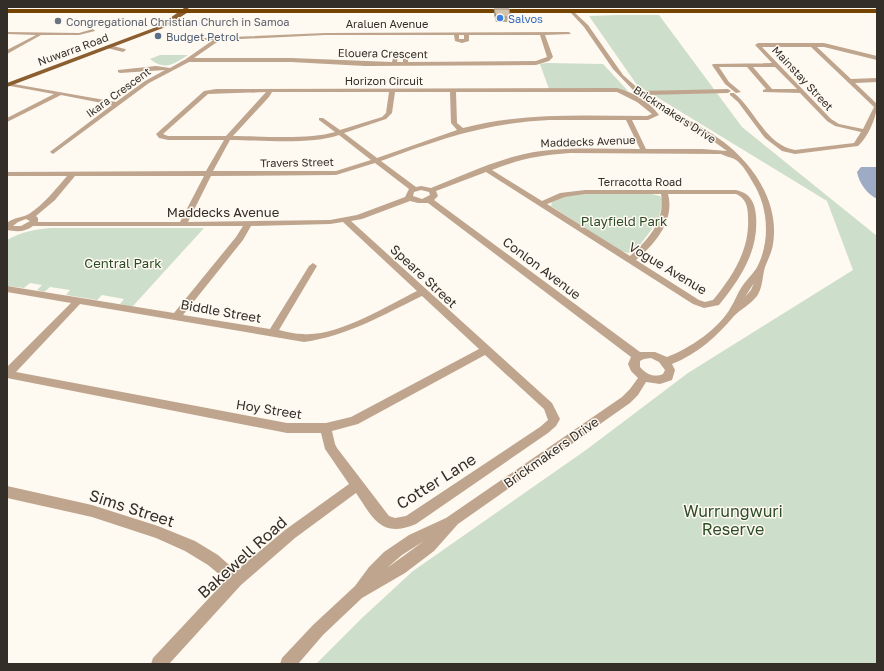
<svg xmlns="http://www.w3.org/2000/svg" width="884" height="671" font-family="'Golos Text',sans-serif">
  <rect width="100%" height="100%" fill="#fef9f1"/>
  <polygon fill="#fae9fb" points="178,21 209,21 204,26 171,26"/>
  <g fill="#cddecb">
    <polygon points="618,15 659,15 742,127 877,236 877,664 316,664 362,618 413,571 586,450 688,373 853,270 827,201 637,85 589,16"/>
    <path d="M160 55H188C174 64 165 71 150 59Z"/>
    <polygon points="547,63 603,64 628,91 549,89 540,64"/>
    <polygon points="580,194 651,194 660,196 663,201 659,217 655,225 636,250 628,253 621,251 551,206 552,202 565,197"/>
    <path d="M51 228H204L132 307 120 304 124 299 102 295 97 300 66 295 70 290 50 287 44 292 37 290 42 285 30 283 24 288 7 286V240C21 232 35 229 51 228Z"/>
  </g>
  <path fill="#9dabc5" d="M861 167H877V199C867 194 859 183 857 172Z"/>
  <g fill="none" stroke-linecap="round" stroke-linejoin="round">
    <g fill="#bfa58d" fill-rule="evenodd">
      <path d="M573 11 588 25 623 75 641 91 728 89 731 91 728 93 646 95C680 118 719 131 746 163 765 185 778 214 773 244 772 252 768 259 765 267 762 277 763 287 757 296 751 304 741 309 734 316 716 337 699 353 672 364L675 370 672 380 660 384 646 382 638 395 630 403 458 524 434 551 405 573 362 598 323 635 298 664H280L282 658 313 625 355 586 369 567 384 552 409 535 446 518 622 397 630 389 638 378 631 371 628 364 631 357 428 203H418L410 201 362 219 351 221 552 403 560 419 556 426 548 433 416 524C381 539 373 518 356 493L295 538 241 585 169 664H151L153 658 226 580 208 565 185 551 156 538 92 517 7 498V486L92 505 158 526 195 541 218 555 236 571 285 530 349 484 325 449 321 433H287L7 378V367L71 303 7 292V286L174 313 236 237 243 226H33C25 232 17 232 7 230V223C14 217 22 218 29 214 44 204 56 189 67 176H7V172L206 171 224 140H168L159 138 156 134 204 91 216 89 617 88C632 92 650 102 659 115L648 120H632L646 149H702L727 151 702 133 654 105 634 91 613 69 584 27 571 13ZM266 92 226 136H168L163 134 208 94ZM272 92H389L386 113 382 117 340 130 323 118H319V120L335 132C310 140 261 136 233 136L269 97ZM395 92H450L451 123 457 130 377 158 344 133 386 119 392 113ZM456 92H617L637 102 652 114 647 116C585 116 523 112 463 128L457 123ZM549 120H626L640 149C607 149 574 147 541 151 503 156 467 174 431 188L421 186 416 187 381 161C440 139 486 123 549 120ZM339 135 371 160 336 171H213L230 140C261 140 311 145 339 135ZM570 153 721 154C725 156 729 157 732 158 742 161 750 178 755 186 769 211 770 244 756 269 752 275 745 281 741 288 737 294 735 301 731 307 720 328 689 349 667 357L655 352H640L434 200 438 196 436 191 486 172 693 304 704 308 719 305C740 279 759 251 756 216 755 202 750 193 736 190H585L560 193 542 201 492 170C520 159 540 155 570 153ZM375 163 409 189 405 197 357 215 330 220 188 222 211 176 336 175ZM75 176H204L180 222H38V218L36 216 55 200ZM421 190 429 192 430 195 422 199 413 196 414 192ZM585 194H661C666 220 648 240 630 256L547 204 565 197ZM668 194H736C746 198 748 207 748 217 750 249 733 276 713 300L705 302 699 300 636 260C655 244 675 221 668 194ZM26 219 30 221 21 226H13L18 222ZM343 222 417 291C387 306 337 337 303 334 295 334 287 332 279 330L317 266 313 263 309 266 270 329 183 315 243 240 251 226 330 224ZM754 283 751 290 745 297ZM422 296 479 349 351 417 326 423H287L16 372 80 304 304 342C347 336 383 315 422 296ZM485 355 544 409 548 420 540 427 406 516 395 518 389 516 337 448 335 444 332 431 358 424ZM651 358 659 362 665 370 663 374C654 378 646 374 640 367V361L644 359ZM424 541 387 568 402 555Z"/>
      <polygon points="93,29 95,31 79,35 41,35 7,54 7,50 36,35 7,34 7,32 79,33"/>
      <path d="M569 32 571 34 545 35 553 57 549 61 536 65 365 66 291 62H189L149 83 53 154 50 152 51 151 112 105 61 95 7 122V118L54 94 10 86 8 85V83L116 102 145 81 165 70 120 73 118 72V70L156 66 170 68 186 59 213 40H203V38H205L325 33ZM325 35H454L455 41 462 43 469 41V35H540L547 57 536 61 408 62V54L401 52 394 54 392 62 291 58H194L220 40ZM459 35H464V39H459ZM398 56H403V62H397Z"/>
      <path d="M758 43H824L877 56V60L824 47H817L851 79 877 78V82L855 83 877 104C877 117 868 137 858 146L795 154 782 151 765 138 738 102 730 95V93H734C755 110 766 145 795 150L854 143 861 132 835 126 827 121 800 93 763 92V90L766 89 747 67H719L729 82 741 92 736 93 725 84 712 65 713 64 772 63 756 46 755 45ZM762 47H811L874 107 863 129 839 124 831 119ZM753 67H775L797 89H772Z"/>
      <polygon points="109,45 125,49 126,50 123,52 107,48 107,46"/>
    </g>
    <polygon fill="#8b5e30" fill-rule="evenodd" points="184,8 188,8 190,11 163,28 7,87 7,83 159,26"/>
    <rect fill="#740" fill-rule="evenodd" x="7" y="9" width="870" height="4"/>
  </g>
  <polygon fill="#b7a891" points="494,9 511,17 510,22 496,22 494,15"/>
  <polygon fill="#d5c3a9" stroke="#958876" points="494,9 509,9 511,17 496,17"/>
  <circle fill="#3f7fe0" stroke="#fef9f1" stroke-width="1.5" cx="500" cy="18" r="4"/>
  <circle fill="#6b7280" stroke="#fef9f1" stroke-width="1.5" cx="58" cy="21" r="4"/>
  <circle fill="#5c6f8a" stroke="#fef9f1" stroke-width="1.5" cx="158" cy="36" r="4"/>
  <g text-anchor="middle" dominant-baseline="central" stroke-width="3" stroke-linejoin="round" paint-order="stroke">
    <g font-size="11" fill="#366cbe" stroke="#fef9f1" text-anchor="start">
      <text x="508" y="18">Salvos</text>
    </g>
    <g font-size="11" fill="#5b616d" stroke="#fef9f1" text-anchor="start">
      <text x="66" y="21">Congregational Christian Church in Samoa</text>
    </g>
    <g font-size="11" fill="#332e28" stroke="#fef9f1">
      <text x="387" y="23">Araluen Avenue</text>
      <text transform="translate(73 49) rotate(-20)">Nuwarra Road</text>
      <text transform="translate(383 53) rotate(1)">Elouera Crescent</text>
      <text transform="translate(803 78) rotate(47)">Mainstay Street</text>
      <text x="384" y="80">Horizon Circuit</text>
      <text transform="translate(118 92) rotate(-36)">Ikara Crescent</text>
      <text transform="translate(675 114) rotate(33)">Brickmakers Drive</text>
      <text transform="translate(588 141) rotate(-2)">Maddecks Avenue</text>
      <text transform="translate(297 162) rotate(-1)">Travers Street</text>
      <text x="640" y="181">Terracotta Road</text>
    </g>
    <g font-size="11" fill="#4e5e75" stroke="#fef9f1" text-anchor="start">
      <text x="166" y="36">Budget Petrol</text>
    </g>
    <g font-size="13" fill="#332e28" stroke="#fef9f1">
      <text x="223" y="212">Maddecks Avenue</text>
      <text transform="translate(542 268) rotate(37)">Conlon Avenue</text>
      <text transform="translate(668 268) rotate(31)">Vogue Avenue</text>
      <text transform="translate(424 276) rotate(43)">Speare Street</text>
      <text transform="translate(221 311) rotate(10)">Biddle Street</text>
      <text transform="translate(269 409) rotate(9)">Hoy Street</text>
      <text transform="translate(551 452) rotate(-35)">Brickmakers Drive</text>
    </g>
    <g font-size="13" fill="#2c4c28" stroke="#fef9f1">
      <text x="624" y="221">Playfield Park</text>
      <text x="123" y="263">Central Park</text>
    </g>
    <g font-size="16" fill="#332e28" stroke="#fef9f1">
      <text transform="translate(436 481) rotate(-32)">Cotter Lane</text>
      <text transform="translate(132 508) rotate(18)">Sims Street</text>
      <text transform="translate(242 557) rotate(-42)">Bakewell Road</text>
    </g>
    <g font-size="16" fill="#2c4c28" stroke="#fef9f1">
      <text x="733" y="511">Wurrungwuri<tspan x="733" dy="18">Reserve</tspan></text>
    </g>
  </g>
  <rect width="884" height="671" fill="none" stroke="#332e28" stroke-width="16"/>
</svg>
